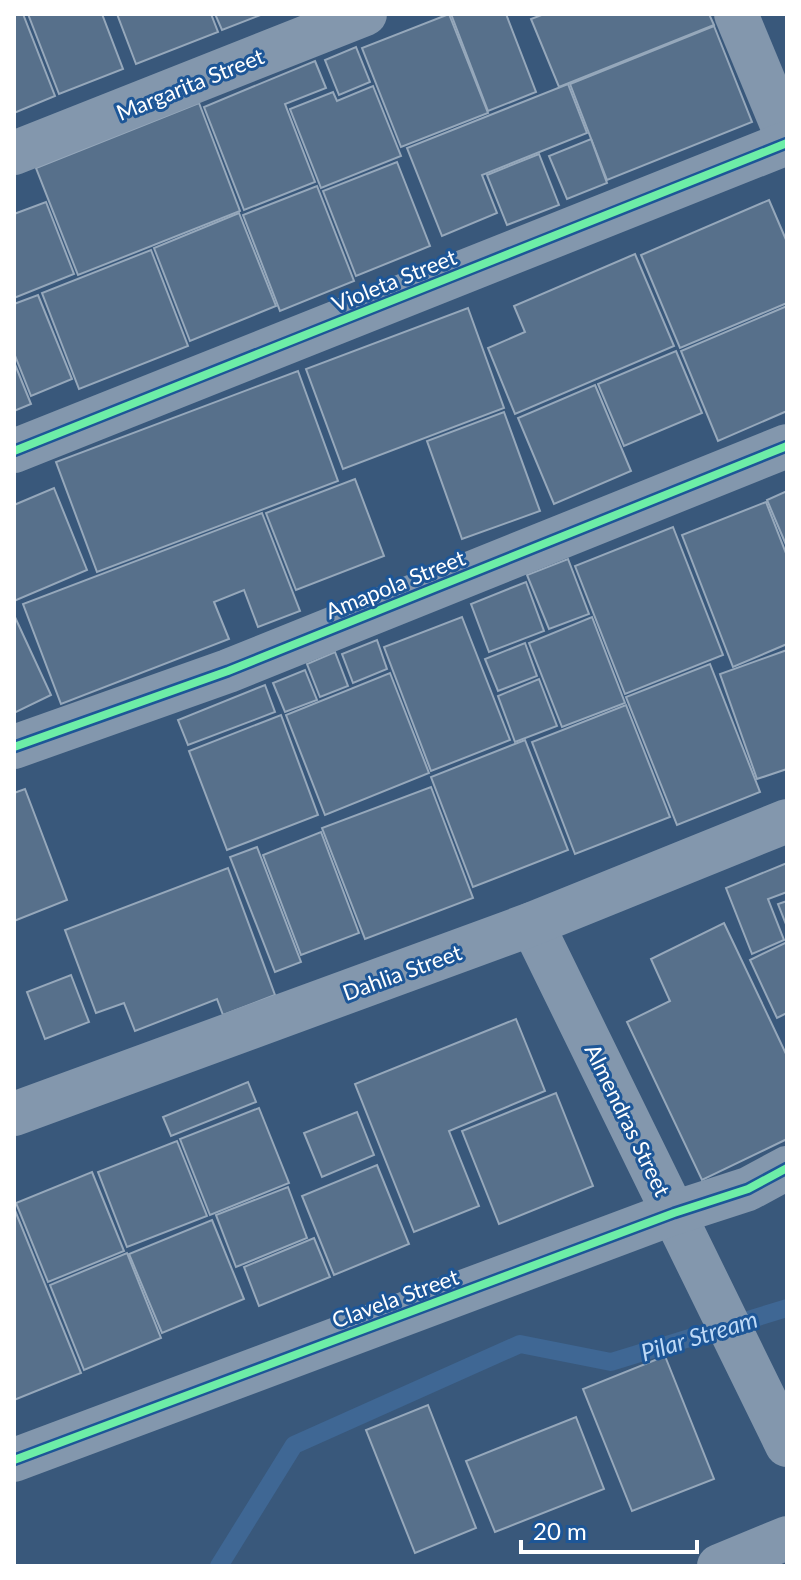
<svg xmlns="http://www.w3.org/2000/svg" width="801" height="1580" font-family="Lato,sans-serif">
  <rect width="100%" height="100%" fill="#39587b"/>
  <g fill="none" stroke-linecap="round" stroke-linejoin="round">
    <polyline stroke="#3f6794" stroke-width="18" points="219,1566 294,1445 520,1344 611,1362 787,1308"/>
  </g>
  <g fill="#57708b" stroke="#96a8bb" stroke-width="2">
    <polygon points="14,14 23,14 55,96 14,113"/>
    <polygon points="28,14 102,14 123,69 59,94"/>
    <polygon points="117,14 211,14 218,32 136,64"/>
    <polygon points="215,14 263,14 222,30"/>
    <polygon points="449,14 488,113 401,147 362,48"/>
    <polygon points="451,14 506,14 536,92 488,111"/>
    <polygon points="544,14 709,14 714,25 559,87 531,19"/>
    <polygon points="714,26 752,122 607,180 570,84"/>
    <polygon points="356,47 370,82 339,95 325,60"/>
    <polygon points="315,61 326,88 285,104 315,182 244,210 204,107"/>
    <polygon points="568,84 587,133 482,175 497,213 442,236 407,148"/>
    <polygon points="373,86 401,156 321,188 290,109 333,92 337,101"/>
    <polygon points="199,103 240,211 78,275 36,168"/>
    <polygon points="591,139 607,183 567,199 549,156"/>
    <polygon points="539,154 559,205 507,225 487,175"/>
    <polygon points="397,162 430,246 356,276 323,191"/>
    <polygon points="317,186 354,281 280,311 243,215"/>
    <polygon points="769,200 787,242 787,303 680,348 641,255"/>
    <polygon points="46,202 74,274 14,298 14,214"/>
    <polygon points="239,213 276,306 190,341 154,248"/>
    <polygon points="151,250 188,346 79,389 42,293"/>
    <polygon points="635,254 674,346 515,414 488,348 525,332 514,306"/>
    <polygon points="38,295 72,379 31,396 14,353 14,304"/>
    <polygon points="787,306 787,411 718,441 681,351"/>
    <polygon points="468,308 504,408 343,469 306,369"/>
    <polygon points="676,351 702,413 624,446 598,384"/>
    <polygon points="14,362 31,404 14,411"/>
    <polygon points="298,371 338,481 97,572 56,462"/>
    <polygon points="595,385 631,471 554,504 518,418"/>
    <polygon points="504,412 540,511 462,539 427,441"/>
    <polygon points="355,479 384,556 296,590 266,513"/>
    <polygon points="54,488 87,570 14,601 14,505"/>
    <polygon points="787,491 787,547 767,500"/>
    <polygon points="766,502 787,556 787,644 733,667 682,535"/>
    <polygon points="262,513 300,611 258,627 244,590 214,602 229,639 61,704 23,604"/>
    <polygon points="673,527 723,655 625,694 575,566"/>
    <polygon points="568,559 589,614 549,629 527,575"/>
    <polygon points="526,582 544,631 489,652 471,604"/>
    <polygon points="14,615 51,695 14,713"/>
    <polygon points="462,617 510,740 431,771 384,647"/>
    <polygon points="592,617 625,703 562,727 529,643"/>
    <polygon points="377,640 387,669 353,683 342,654"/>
    <polygon points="525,643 537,676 498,691 485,659"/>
    <polygon points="787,650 787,769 757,779 720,674"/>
    <polygon points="335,652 348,686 320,697 307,664"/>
    <polygon points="710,664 760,792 677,825 626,697"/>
    <polygon points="305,670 317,700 285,712 273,683"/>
    <polygon points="390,673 429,773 325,815 286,715"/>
    <polygon points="539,679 557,726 515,742 498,696"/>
    <polygon points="265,685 275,712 188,745 178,720"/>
    <polygon points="626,705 670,817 575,854 532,742"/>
    <polygon points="281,715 318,815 227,850 189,751"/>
    <polygon points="525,740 568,850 473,887 431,777"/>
    <polygon points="431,787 473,898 365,939 322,828"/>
    <polygon points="25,789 67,900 14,921 14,793"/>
    <polygon points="321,832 359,933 301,955 263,855"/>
    <polygon points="257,847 301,962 275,972 230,857"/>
    <polygon points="787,863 787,892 768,899 784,940 752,954 726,888"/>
    <polygon points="228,868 275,995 223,1015 217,999 135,1031 124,1003 96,1013 65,930"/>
    <polygon points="787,901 787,927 778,904"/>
    <polygon points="724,923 787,1056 787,1139 702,1180 627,1022 670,1001 651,959"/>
    <polygon points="787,942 787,1013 777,1018 750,960"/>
    <polygon points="71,975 89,1022 45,1039 27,992"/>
    <polygon points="516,1019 545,1091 449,1131 479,1206 414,1232 355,1084"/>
    <polygon points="248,1082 256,1102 171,1136 163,1117"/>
    <polygon points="556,1093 593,1186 499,1224 462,1131"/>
    <polygon points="259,1108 289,1183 210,1215 180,1139"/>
    <polygon points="357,1112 374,1155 322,1177 304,1133"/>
    <polygon points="177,1141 207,1216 127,1247 98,1172"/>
    <polygon points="377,1165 409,1244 334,1275 302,1196"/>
    <polygon points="92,1172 124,1251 48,1282 16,1203"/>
    <polygon points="288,1187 307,1238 236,1267 216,1215"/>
    <polygon points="14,1208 81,1373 14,1400"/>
    <polygon points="212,1220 244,1299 162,1333 129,1254"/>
    <polygon points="314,1238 330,1277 259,1306 244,1267"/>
    <polygon points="127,1253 161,1338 84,1370 50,1285"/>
    <polygon points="665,1356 714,1479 632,1511 583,1389"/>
    <polygon points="428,1405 476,1528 415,1553 366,1430"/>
    <polygon points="576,1417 604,1489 495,1532 466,1461"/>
  </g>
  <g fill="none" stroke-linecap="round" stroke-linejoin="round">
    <g stroke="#8397ad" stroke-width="44">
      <polyline points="736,14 787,137"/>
      <polyline points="14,153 365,14"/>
      <polyline points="14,451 787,143"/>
      <polyline points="14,747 228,671 787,446"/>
      <polyline points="532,924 787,1445"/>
      <polyline points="14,1114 532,924 787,821"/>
      <polyline points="14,1460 674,1213 748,1189 787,1168"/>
      <polyline points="719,1566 787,1538"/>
    </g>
    <g stroke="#1d5697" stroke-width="13">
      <g id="cycleway">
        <polyline points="14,451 787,143"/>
        <polyline points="14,747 228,671 787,446"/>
        <polyline points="14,1460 674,1213 748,1189 787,1168"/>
      </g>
    </g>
    <use href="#cycleway" stroke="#6deda7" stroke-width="8"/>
  </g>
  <g text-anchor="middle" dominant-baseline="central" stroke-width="6" stroke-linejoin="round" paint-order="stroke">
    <g font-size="22" fill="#fff" stroke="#1d5697">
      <text transform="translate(190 84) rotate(-22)">Margarita Street</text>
      <text transform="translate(394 280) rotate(-22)">Violeta Street</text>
      <text transform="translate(395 584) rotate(-22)">Amapola Street</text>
      <text transform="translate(402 972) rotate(-20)">Dahlia Street</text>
      <text transform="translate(628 1120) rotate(64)">Almendras Street</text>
      <text transform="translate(395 1298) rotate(-20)">Clavela Street</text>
    </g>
    <g font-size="24" font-style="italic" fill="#bed9f6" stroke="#1d5697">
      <text transform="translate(699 1335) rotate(-17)">Pilar Stream</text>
    </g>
  </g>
  <rect width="801" height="1580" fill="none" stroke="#ffffff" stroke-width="32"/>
  <path d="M521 1540v12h176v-12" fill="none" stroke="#ffffff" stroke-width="4"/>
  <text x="533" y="1540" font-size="24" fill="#ffffff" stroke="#1d5697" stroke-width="6" paint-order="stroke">20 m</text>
</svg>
